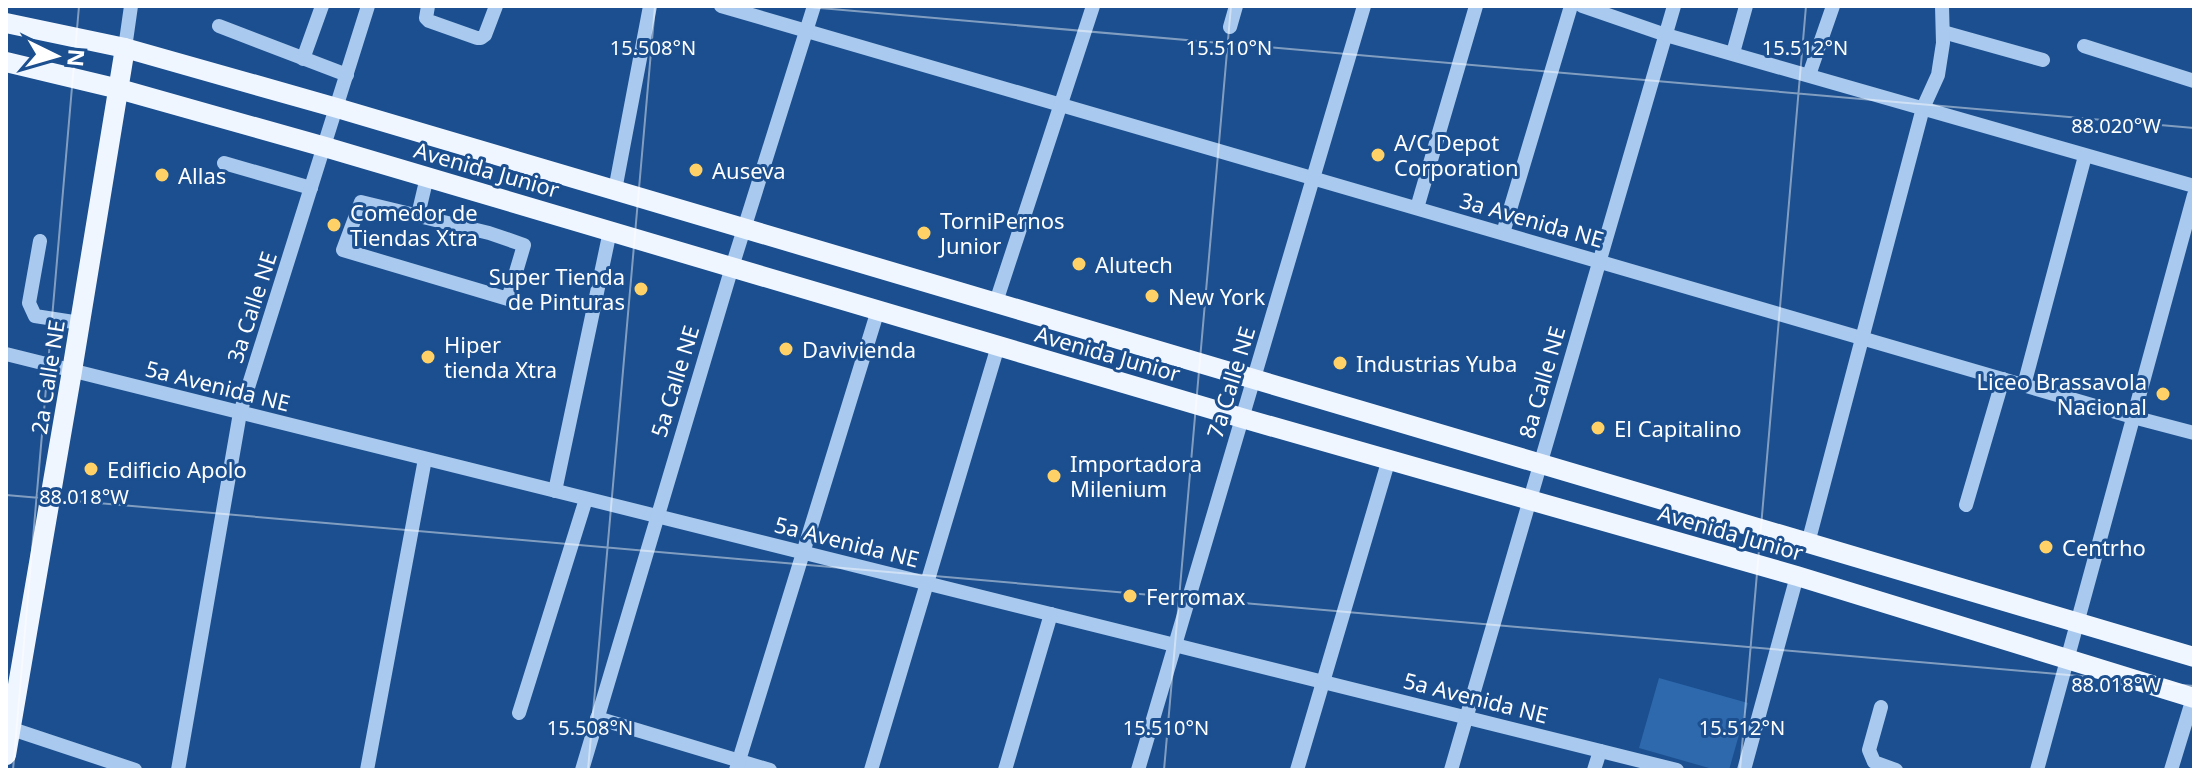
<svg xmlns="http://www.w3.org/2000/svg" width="2200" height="776" font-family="'Noto Sans',sans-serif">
  <rect width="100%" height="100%" fill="#1b4f8f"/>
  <polygon fill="#2e69ad" points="1659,678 1748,703 1729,770 1716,770 1639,748"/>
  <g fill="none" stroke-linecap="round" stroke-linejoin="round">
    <g stroke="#a9c9ee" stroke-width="14">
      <polyline points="428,6 426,18 429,21 477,38 481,38 485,35 496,6"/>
      <polyline points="721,6 2133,417 2194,433"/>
      <polyline points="1582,6 1666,35 2194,186"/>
      <polyline points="219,26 347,75"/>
      <polyline points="1230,27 1236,6"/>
      <polyline points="1943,32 2043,60"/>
      <polyline points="2084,46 2194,81"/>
      <polyline points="125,48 131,6"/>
      <polyline points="1733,53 1746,6"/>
      <polyline points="303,59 322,6"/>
      <polyline points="1809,75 1833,6"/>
      <polyline points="224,163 311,188"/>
      <polyline points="615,190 650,6"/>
      <polygon points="361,202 489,233 524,245 508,299 343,250"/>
      <polyline points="1417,208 1476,6"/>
      <polyline points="418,215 427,177"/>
      <polyline points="1503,233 1571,6"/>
      <polyline points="40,241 29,303 35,316 80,323"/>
      <polyline points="996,302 1093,6"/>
      <polyline points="6,354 1677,770"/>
      <polyline points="2024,385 2085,156"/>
      <polyline points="555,491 610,231"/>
      <polyline points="1966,505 2003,379"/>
      <polyline points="1808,543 1923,108 1938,75 1943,43 1942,6"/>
      <polyline points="1881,707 1869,750 1874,762 1896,770"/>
      <polyline points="519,713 586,499"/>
      <polyline points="597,718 770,770"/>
      <polyline points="6,727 135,770"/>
      <polyline points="178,770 240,413 368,6"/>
      <polyline points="367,770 425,459"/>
      <polyline points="582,770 732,267 814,6"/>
      <polyline points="736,770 878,310"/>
      <polyline points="871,770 998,346"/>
      <polyline points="1005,770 1051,614"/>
      <polyline points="1138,770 1364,6"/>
      <polyline points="1297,770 1389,459"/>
      <polyline points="1451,770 1674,6"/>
      <polyline points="1594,770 1600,751"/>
      <polyline points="1744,770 1797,576"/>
      <polyline points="2037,770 2194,195"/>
      <polyline points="2171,770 2193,698"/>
    </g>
    <g stroke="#f0f6ff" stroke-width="20">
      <polyline points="6,23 125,48 337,108 2194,657"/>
      <polyline points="6,62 119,89 325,147 1242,418 1797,576 2194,698"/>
      <polyline points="6,755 72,371 125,48"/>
    </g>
  </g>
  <path fill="none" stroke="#fff" stroke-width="2" stroke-opacity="0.45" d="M797 6 2194 128M6 495 2194 686M13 770 79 6M588 770 655 6M1164 770 1231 6M1740 770 1806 6"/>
  <g fill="#ffd166" stroke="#1b4f8f" stroke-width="3">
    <circle cx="1378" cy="155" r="8"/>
    <circle cx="696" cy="170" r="8"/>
    <circle cx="162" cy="175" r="8"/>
    <circle cx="334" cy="225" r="8"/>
    <circle cx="924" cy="233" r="8"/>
    <circle cx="1079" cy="264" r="8"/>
    <circle cx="641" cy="289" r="8"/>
    <circle cx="1152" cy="296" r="8"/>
    <circle cx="786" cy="349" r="8"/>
    <circle cx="428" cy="357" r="8"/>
    <circle cx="1340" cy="363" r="8"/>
    <circle cx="2163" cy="394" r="8"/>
    <circle cx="1598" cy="428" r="8"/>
    <circle cx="91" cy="469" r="8"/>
    <circle cx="1054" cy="476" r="8"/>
    <circle cx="2046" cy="547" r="8"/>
    <circle cx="1130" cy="596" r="8"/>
  </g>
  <g text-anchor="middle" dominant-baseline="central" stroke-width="6" stroke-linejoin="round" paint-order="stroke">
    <g font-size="22" fill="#fff" stroke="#1b4f8f" text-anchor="start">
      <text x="1394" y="142">A/C Depot<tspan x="1394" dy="25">Corporation</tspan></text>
      <text x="712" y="170">Auseva</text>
      <text x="178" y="175">Allas</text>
      <text x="350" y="212">Comedor de<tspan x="350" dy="25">Tiendas Xtra</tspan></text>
      <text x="940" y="220">TorniPernos<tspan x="940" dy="25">Junior</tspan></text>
      <text x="1095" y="264">Alutech</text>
      <text x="625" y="276" text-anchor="end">Super Tienda<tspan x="625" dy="25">de Pinturas</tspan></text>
      <text x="1168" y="296">New York</text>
      <text x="444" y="344">Hiper<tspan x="444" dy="25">tienda Xtra</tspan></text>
      <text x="802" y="349">Davivienda</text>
      <text x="1356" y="363">Industrias Yuba</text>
      <text x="2147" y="381" text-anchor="end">Liceo Brassavola<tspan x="2147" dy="25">Nacional</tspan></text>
      <text x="1614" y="428">El Capitalino</text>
      <text x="1070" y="463">Importadora<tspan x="1070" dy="25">Milenium</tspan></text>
      <text x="107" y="469">Edificio Apolo</text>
      <text x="2062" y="547">Centrho</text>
      <text x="1146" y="596">Ferromax</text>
    </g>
    <g font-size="22" fill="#fff" stroke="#1b4f8f">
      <text transform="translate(487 169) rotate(16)">Avenida Junior</text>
      <text transform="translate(1532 219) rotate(16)">3a Avenida NE</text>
      <text transform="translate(251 307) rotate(-72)">3a Calle NE</text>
      <text transform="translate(1108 353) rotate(16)">Avenida Junior</text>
      <text transform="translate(47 377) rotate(-81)">2a Calle NE</text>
      <text transform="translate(674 381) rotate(-73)">5a Calle NE</text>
      <text transform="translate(1230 382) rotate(-73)">7a Calle NE</text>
      <text transform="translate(1541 382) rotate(-74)">8a Calle NE</text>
      <text transform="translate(218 385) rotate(14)">5a Avenida NE</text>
      <text transform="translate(1731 532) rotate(16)">Avenida Junior</text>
      <text transform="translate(847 541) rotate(14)">5a Avenida NE</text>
      <text transform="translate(1476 697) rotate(14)">5a Avenida NE</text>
    </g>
  </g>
  <g font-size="20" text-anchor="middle" fill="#fff" stroke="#1b4f8f" stroke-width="6" stroke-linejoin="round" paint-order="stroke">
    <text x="653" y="55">15.508°N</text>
    <text x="1229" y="55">15.510°N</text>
    <text x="1805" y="55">15.512°N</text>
    <text x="2116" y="133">88.020°W</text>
    <text x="84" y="504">88.018°W</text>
    <text x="2116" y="692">88.018°W</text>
    <text x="590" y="735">15.508°N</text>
    <text x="1166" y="735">15.510°N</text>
    <text x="1742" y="735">15.512°N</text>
  </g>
  <rect width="2200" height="776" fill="none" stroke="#ffffff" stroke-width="16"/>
  <g transform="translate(56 56) rotate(95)" stroke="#1b4f8f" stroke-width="6" paint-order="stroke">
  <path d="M0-6L14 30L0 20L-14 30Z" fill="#ffffff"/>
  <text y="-12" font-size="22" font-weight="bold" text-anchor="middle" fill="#ffffff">N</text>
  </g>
</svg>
